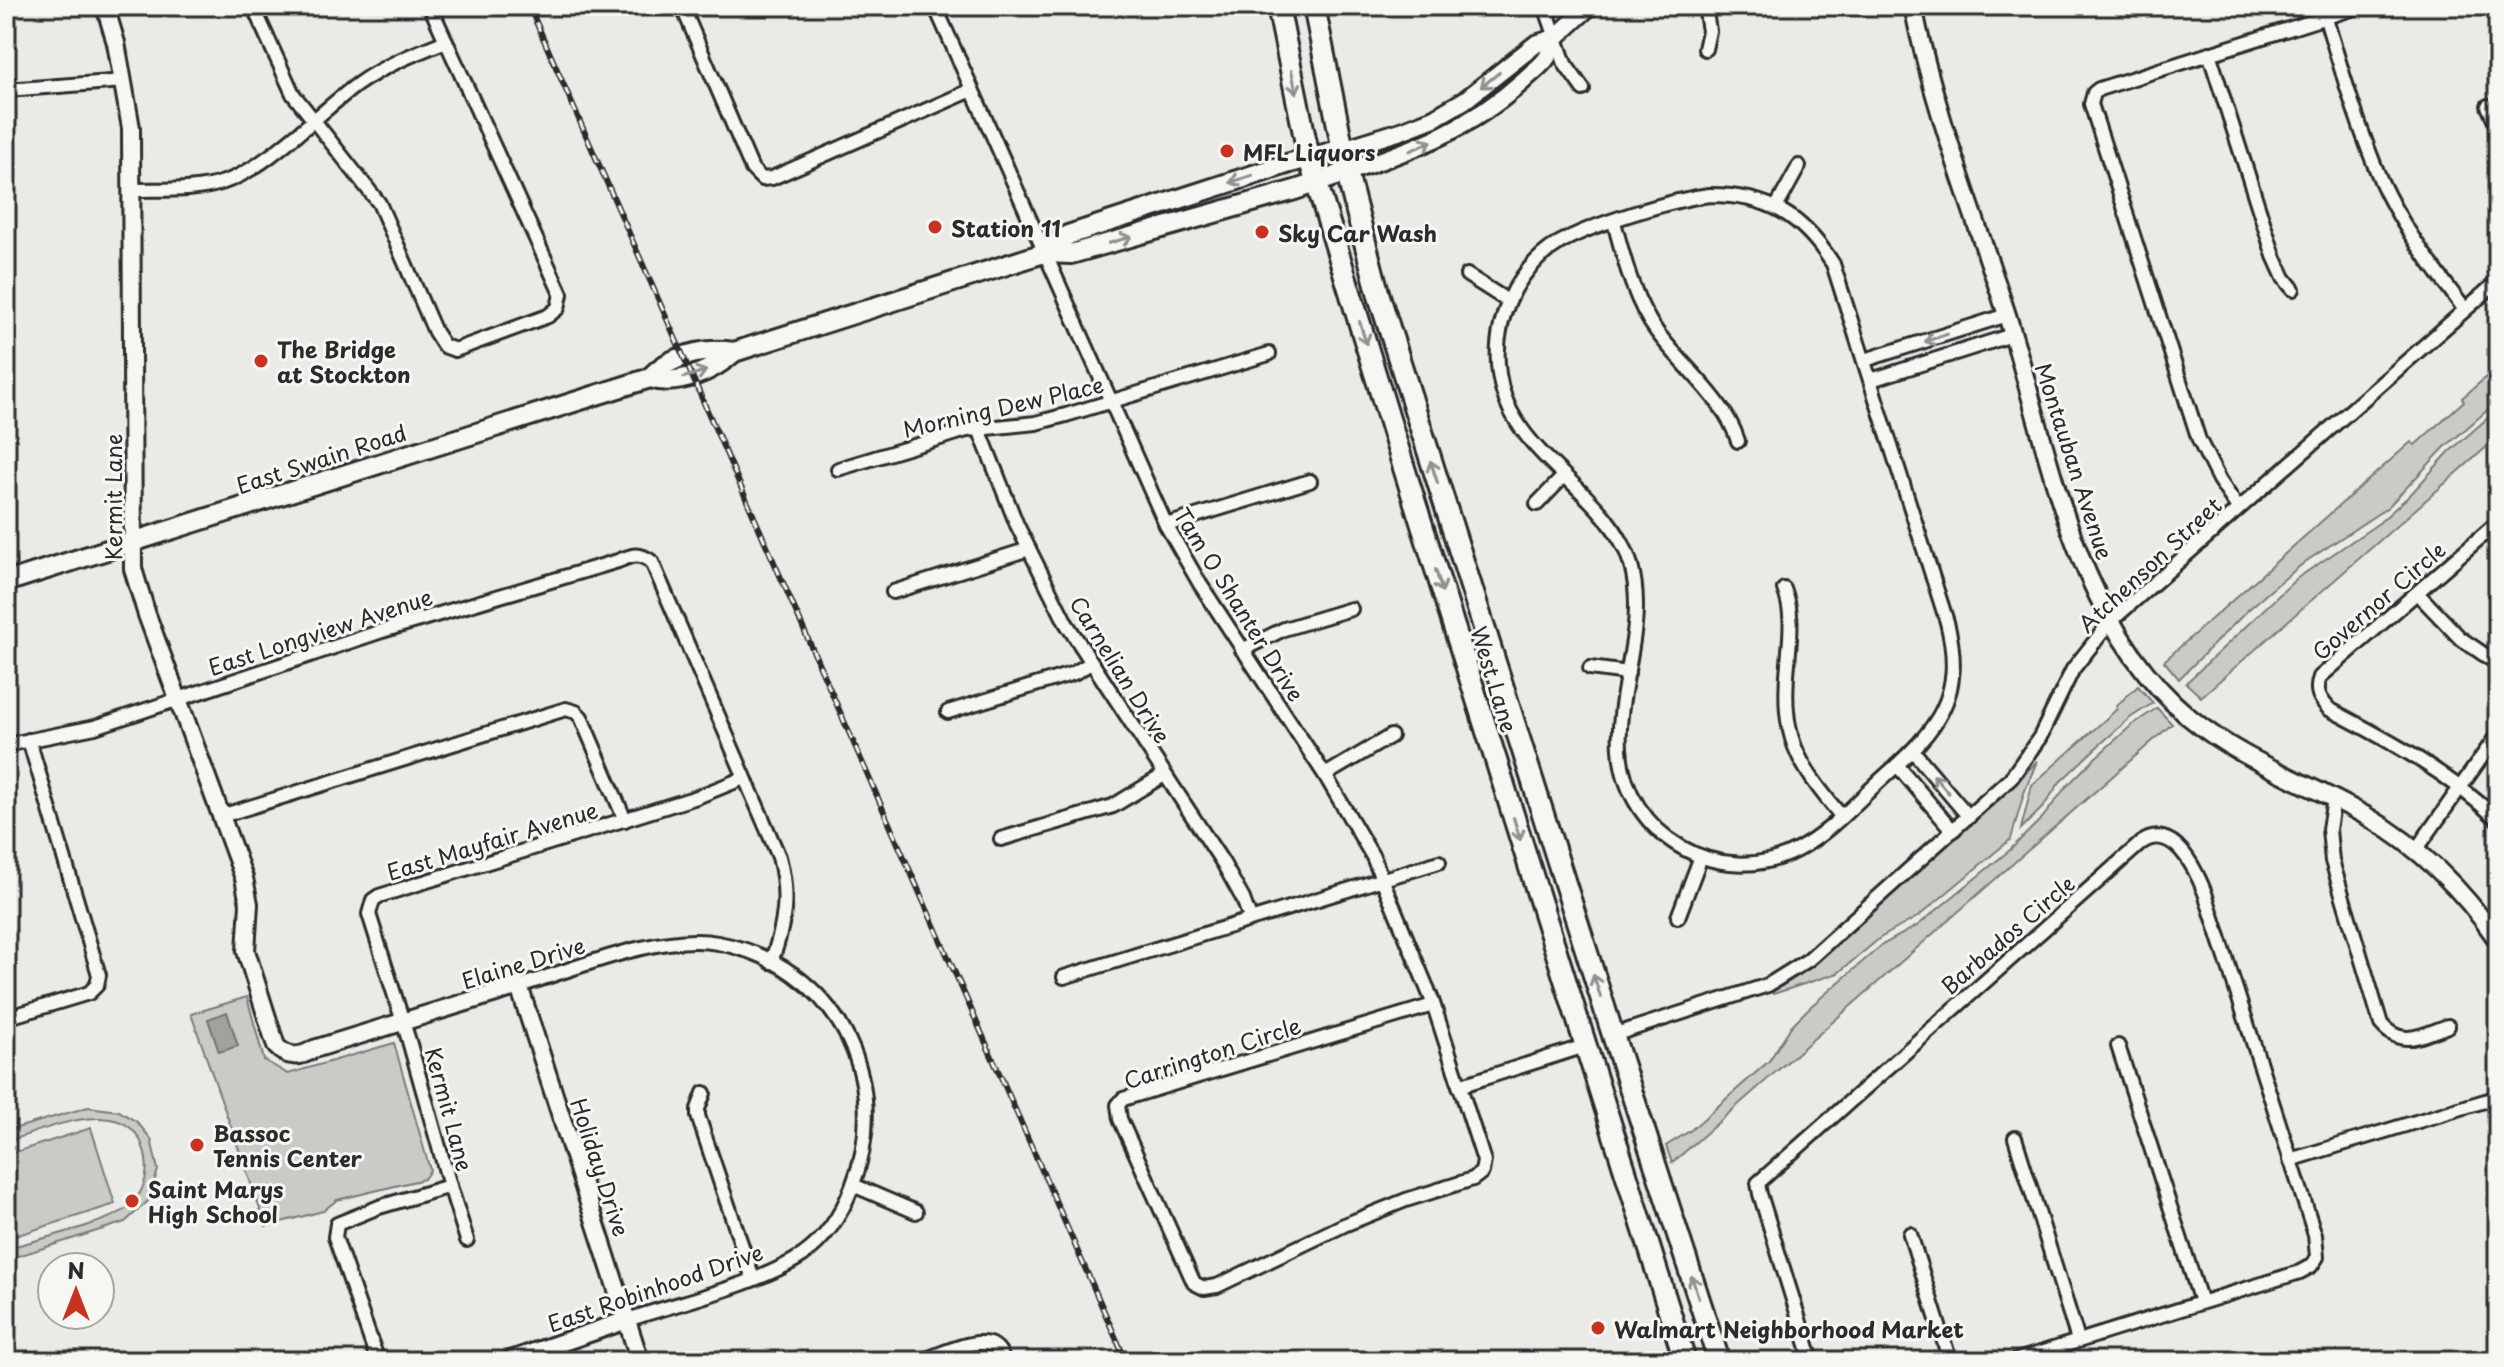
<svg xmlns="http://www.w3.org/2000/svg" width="2504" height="1367" font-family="'Playpen Sans',sans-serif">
  <rect width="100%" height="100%" fill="#eaeae6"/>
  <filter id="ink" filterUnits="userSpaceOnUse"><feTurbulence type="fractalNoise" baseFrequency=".0125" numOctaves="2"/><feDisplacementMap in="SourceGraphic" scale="16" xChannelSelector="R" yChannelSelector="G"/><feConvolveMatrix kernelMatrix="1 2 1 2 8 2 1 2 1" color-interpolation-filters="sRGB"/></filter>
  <g filter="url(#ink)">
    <g fill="#cacac7" stroke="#7a7a79" stroke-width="2">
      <polygon points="2498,367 2498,401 2445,447 2388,507 2305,562 2278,584 2249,609 2179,679 2164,661 2411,442 2415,445 2464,401 2462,398"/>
      <polygon points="2498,409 2498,437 2201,697 2186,683 2296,579 2379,523 2410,495 2449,452"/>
      <polygon points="2138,686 2153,703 2130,718 2097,747 2060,782 2043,807 2021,829 2032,785 2117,709 2116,706"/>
      <polygon points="2157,708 2172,724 1672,1163 1666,1146 1691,1130 1769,1061 1792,1025 1810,1007 1882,945 1917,926 2010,850 2043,817 2066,787 2094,759 2132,725"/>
      <polygon points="2037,761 2024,793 2011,839 1919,916 1880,938 1838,973 1773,994 1772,992 1814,963 2012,788"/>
      <polygon points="247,997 264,1060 288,1074 394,1043 430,1170 424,1179 337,1200 323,1211 266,1226 191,1014"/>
      <path d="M88 1107 119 1111 137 1122 151 1139 158 1170 148 1201 125 1222 6 1260V1249C34 1240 107 1224 127 1208 142 1196 149 1177 146 1159 135 1087 47 1129 6 1142V1131Z"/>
      <polygon points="91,1128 115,1204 6,1239 6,1155"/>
    </g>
    <polygon fill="#a1a19e" stroke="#727270" stroke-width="2" points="227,1012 238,1046 219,1052 208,1019"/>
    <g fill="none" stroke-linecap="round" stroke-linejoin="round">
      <g stroke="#2b2b2b" stroke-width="18">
        <g id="minor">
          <polyline points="253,6 293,94 379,203 435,332 444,346 455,350 548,316 558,308 561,294 430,6"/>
          <polyline points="682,6 752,169 762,179 772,178 972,90"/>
          <polyline points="935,6 1166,525 1200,584 1325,775 1373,857 1432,1000 1484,1161 1482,1172 1473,1179 1406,1200 1344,1225 1217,1286 1204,1288 1194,1283 1120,1119 1118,1105 1123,1099 1433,1005"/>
          <polyline points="1545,6 1565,64 1583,89"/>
          <polyline points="1705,6 1709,31 1705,49"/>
          <polyline points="1829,6 1829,7"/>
          <path d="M2322 6C2340 64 2357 125 2381 181 2402 228 2435 269 2465 310"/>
          <polyline points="2209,53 2274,256 2284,278 2293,289"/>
          <polyline points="6,90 124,81"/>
          <polyline points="2488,106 2498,128"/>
          <path d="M132 190C162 189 195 192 224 182 267 168 319 112 358 84 385 65 416 53 446 41"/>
          <path d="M1710 195C1768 195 1802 215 1833 264L1947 622C1966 697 1937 729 1885 776 1857 801 1830 833 1797 850 1720 891 1624 835 1620 749 1616 687 1648 627 1631 565 1614 505 1549 473 1517 422 1479 364 1499 279 1559 243 1590 225 1674 199 1710 195Z"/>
          <polyline points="1777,206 1799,166"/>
          <path d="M1614 222C1624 259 1634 301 1657 332 1683 367 1725 399 1738 441"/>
          <polyline points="1467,275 1508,301"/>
          <polyline points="1865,360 2007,315"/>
          <polyline points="1871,380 2012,335"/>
          <polyline points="979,429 1017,525 1066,623 1223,863 1243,899 1250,918"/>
          <polyline points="838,469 967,430 1036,423 1066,415 1269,354"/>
          <polyline points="1537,504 1564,476"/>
          <polyline points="2238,508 2219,480 2199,440 2091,104 2094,93 2099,89 2361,6"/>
          <path d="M2498 522 2320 677C2315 691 2319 698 2329 709 2390 741 2448 772 2498 820"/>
          <polyline points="1166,525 1310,481"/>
          <path d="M1784 589C1794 614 1790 637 1788 663 1781 737 1795 760 1841 816"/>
          <polyline points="893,592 1029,549"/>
          <polyline points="2417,593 2460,638 2498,664"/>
          <polyline points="1242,650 1284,629 1351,609"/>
          <polyline points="1590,668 1628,673"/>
          <polyline points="948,712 1074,673 1091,663"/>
          <path d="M6 745 95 727 382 631 618 561C632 555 639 552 652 562L779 857C789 895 785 925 771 962"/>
          <polyline points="1913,751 1969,817"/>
          <polyline points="1897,765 1953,831"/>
          <polyline points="1325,775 1391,736"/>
          <path d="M2334 799 2329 829 2332 861 2381 1024C2402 1049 2422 1035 2448 1026"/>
          <polyline points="221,816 566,709 576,712 581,717 625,820"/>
          <polyline points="1001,839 1113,806 1164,775"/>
          <polyline points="2416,850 2498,734"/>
          <polyline points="1678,917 1700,859"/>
          <polyline points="1064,977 1439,862"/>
          <path d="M519 986C575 969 661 932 718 943 834 964 895 1078 852 1187 842 1213 827 1238 803 1255 760 1284 678 1303 627 1320"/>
          <polyline points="6,1018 89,993 97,985 99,975 29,740"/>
          <polyline points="1613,1035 1768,985 1808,960 2011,778 2040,737 2073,669 2111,621 2498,281"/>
          <polyline points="2118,1046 2201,1302"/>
          <polyline points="1459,1086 1585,1046"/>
          <polyline points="704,1093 698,1109 698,1116 753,1279"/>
          <polyline points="2015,1138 2078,1340"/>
          <polyline points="2290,1160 2498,1097"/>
          <polyline points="853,1185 916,1212"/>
          <polyline points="450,1186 467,1240"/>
          <polyline points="1910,1234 1950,1361"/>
          <polyline points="378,1361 335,1237 337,1224 379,1207 450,1186 409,1041 369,914 373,900 379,896 697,797 744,778"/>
          <path d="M921 1361C944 1354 996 1324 1003 1361"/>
          <path d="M1812 1361 1760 1194 1758 1183 2141 843C2173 821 2195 868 2205 893L2315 1235 2317 1257 2311 1266 2300 1272 2014 1361"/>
        </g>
      </g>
      <g stroke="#2b2b2b" stroke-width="22">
        <g id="tertiary">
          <path d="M105 6 116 43 131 128 133 569 147 615 244 878 249 904 246 951 276 1046C287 1058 300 1058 314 1049L519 986 640 1361"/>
          <path d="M1913 6C1934 111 1973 210 2006 312 2050 450 2072 619 2189 717 2243 762 2308 782 2368 817 2421 848 2464 891 2498 941"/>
          <polyline points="1343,149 1401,131 1434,118 1465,100 1536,44 1555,38 1590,6"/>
          <path d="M1348 172C1415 149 1469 130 1523 81 1540 65 1549 62 1555 38"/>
          <polyline points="508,1361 627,1320"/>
        </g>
      </g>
      <g stroke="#2b2b2b" stroke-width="24">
        <g id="secondary">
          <polyline points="1044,253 1071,254 1295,190 1348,172"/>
          <path d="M650 378C678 387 713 371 734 352"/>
          <path d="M6 582 650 378C669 355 706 348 734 352L1044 253 1068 235 1290 163 1343 149"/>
        </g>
      </g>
      <g stroke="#2b2b2b" stroke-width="26">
        <g id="primary">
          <polyline points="1278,6 1309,158 1404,468 1685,1361"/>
          <polyline points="1314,6 1350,185 1379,296 1613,1035 1719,1361"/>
        </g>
      </g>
      <use href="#minor" stroke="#f6f6f2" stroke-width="12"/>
      <use href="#tertiary" stroke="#f6f6f2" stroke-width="16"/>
      <use href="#secondary" stroke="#f6f6f2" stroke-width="18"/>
      <use href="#primary" stroke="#f6f6f2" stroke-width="20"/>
      <g stroke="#2b2b2b" stroke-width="6">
        <polyline id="rail" points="529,6 1126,1361"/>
      </g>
      <use href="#rail" stroke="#f6f6f2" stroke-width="3" stroke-dasharray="9" stroke-linecap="butt"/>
    </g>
    <defs><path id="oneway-shaft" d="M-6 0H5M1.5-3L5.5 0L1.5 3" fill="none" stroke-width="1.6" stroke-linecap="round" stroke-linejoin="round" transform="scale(2)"/></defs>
    <g stroke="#90908e">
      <use href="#oneway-shaft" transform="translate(1490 80) rotate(141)"/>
      <use href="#oneway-shaft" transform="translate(1294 82) rotate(78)"/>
      <use href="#oneway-shaft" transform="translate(1421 146) rotate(-24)"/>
      <use href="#oneway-shaft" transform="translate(1241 179) rotate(162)"/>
      <use href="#oneway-shaft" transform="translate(1120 240) rotate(-16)"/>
      <use href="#oneway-shaft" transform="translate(1363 333) rotate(73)"/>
      <use href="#oneway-shaft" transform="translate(1936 338) rotate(162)"/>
      <use href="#oneway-shaft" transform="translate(695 374) rotate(-17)"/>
      <use href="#oneway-shaft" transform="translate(1434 472) rotate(-108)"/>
      <use href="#oneway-shaft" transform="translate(1439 581) rotate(73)"/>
      <use href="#oneway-shaft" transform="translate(1941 784) rotate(-130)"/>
      <use href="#oneway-shaft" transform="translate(1517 829) rotate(73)"/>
      <use href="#oneway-shaft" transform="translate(1597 986) rotate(-108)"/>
      <use href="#oneway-shaft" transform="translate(1695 1287) rotate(-108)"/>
    </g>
  </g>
  <g fill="#c8321e" stroke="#f6f6f2" stroke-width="3">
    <circle cx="1227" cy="151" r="8"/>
    <circle cx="935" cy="227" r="8"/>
    <circle cx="1262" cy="232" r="8"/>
    <circle cx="261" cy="361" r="8"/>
    <circle cx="197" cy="1145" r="8"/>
    <circle cx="132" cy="1201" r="8"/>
    <circle cx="1598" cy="1328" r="8"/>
  </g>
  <g text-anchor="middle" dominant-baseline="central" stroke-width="6" stroke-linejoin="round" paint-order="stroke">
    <g font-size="22" font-weight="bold" fill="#2b2b2b" stroke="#f6f6f2" text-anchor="start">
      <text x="1243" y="151">MFL Liquors</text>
      <text x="951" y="227">Station 11</text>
      <text x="1278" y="232">Sky Car Wash</text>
      <text x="277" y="348">The Bridge<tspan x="277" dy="25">at Stockton</tspan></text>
      <text x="213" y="1132">Bassoc<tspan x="213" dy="25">Tennis Center</tspan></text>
      <text x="148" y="1188">Saint Marys<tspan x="148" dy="25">High School</tspan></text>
      <text x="1614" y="1328">Walmart Neighborhood Market</text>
    </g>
    <g font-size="22" fill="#2b2b2b" stroke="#f6f6f2">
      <text transform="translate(1003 406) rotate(-13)">Morning Dew Place</text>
      <text transform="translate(321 458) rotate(-18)">East Swain Road</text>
      <text transform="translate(2075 461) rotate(72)">Montauban Avenue</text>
      <text transform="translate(112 497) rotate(-90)">Kermit Lane</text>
      <text transform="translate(2149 564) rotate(-43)">Atchenson Street</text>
      <text transform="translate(2378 600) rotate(-41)">Governor Circle</text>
      <text transform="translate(1240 604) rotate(58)">Tam O Shanter Drive</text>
      <text transform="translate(320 631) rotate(-18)">East Longview Avenue</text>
      <text transform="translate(1121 669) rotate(58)">Carnelian Drive</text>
      <text transform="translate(1495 679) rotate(73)">West Lane</text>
      <text transform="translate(492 840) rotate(-17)">East Mayfair Avenue</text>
      <text transform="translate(2007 934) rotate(-41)">Barbados Circle</text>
      <text transform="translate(523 962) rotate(-17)">Elaine Drive</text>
      <text transform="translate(1212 1052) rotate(-18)">Carrington Circle</text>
      <text transform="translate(450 1109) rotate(75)">Kermit Lane</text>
      <text transform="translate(601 1167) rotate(72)">Holiday Drive</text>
      <text transform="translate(655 1287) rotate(-19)">East Robinhood Drive</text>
    </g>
  </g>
  <rect width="2504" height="1367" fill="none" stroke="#f6f6f2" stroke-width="32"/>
  <rect x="16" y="16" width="2472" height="1335" fill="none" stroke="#2b2b2b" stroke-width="3" filter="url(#ink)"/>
  <g transform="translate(76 1291)"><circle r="38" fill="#f6f6f2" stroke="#a5a5a2" stroke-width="2"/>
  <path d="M0-6L14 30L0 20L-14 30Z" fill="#c8321e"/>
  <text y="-12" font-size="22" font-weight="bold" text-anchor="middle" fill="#2b2b2b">N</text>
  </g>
</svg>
